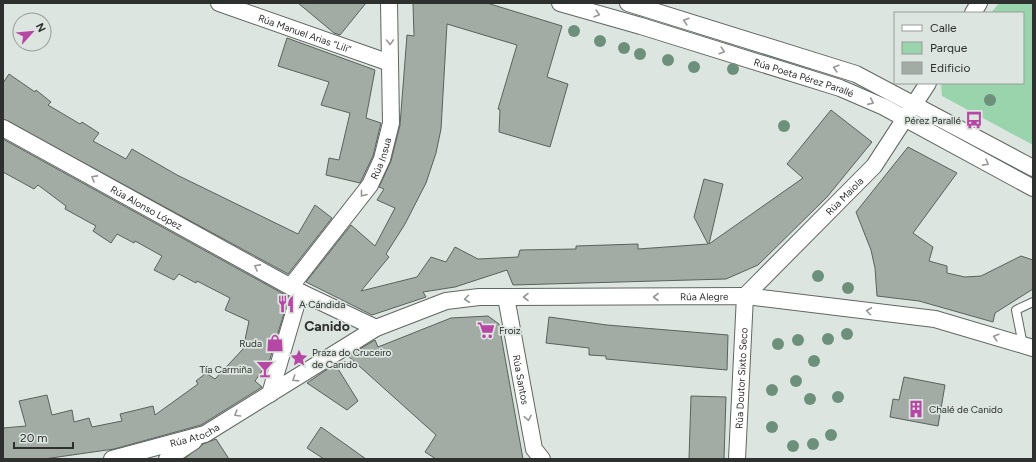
<svg xmlns="http://www.w3.org/2000/svg" width="1036" height="462" font-family="Figtree,sans-serif">
  <rect width="100%" height="100%" fill="#dde5e0"/>
  <polygon fill="#9ad4ad" points="999,3 1033,3 1033,145 942,96 941,86 943,83 1023,83 1023,13 991,13"/>
  <g fill="#a3aba5" stroke="#5b615d">
    <polygon points="298,3 366,3 340,35 334,33"/>
    <polygon points="413,3 487,3 562,26 547,77 568,84 550,147 499,132 500,110 498,109 517,45 447,24 441,129 436,153 426,183 405,224 386,254 389,257 361,291 417,277 431,257 446,262 455,247 478,259 518,257 520,250 576,249 576,246 638,244 638,249 708,244 694,217 704,179 723,184 709,244 803,178 787,164 831,110 872,142 827,197 758,265 726,279 513,285 507,270 455,287 423,292 426,297 372,315 306,282 351,225 375,246 395,208 377,200 384,189 379,187 391,161 400,125 407,35 414,36"/>
    <polygon points="287,38 375,70 366,118 381,123 373,156 360,183 326,175 329,158 339,160 350,113 321,105 329,82 278,66"/>
    <polygon points="9,74 35,92 36,90 51,102 48,105 80,124 82,122 99,133 93,141 126,159 132,149 177,175 298,234 315,205 332,218 288,274 3,119 3,83"/>
    <polygon points="3,139 289,297 270,359 255,381 262,387 201,425 114,449 44,459 3,459 3,428 26,426 19,401 47,395 52,415 72,410 74,422 89,418 92,427 122,421 120,414 153,406 155,415 198,384 196,381 206,373 215,379 243,349 249,321 225,310 230,298 197,281 196,283 179,274 174,280 154,270 162,256 135,241 134,243 117,234 111,243 93,231 96,226 65,209 66,206 38,185 34,189 3,172"/>
    <polygon points="908,147 957,173 913,233 933,247 929,261 947,266 947,273 965,277 981,276 1021,256 1033,260 1033,289 995,313 993,322 919,301 877,296 875,268 871,250 856,212"/>
    <polygon points="488,316 499,324 523,459 436,459 425,452 436,435 348,356 375,340 378,347 451,318"/>
    <polygon points="549,317 607,325 728,335 727,370 606,359 606,356 589,355 589,348 546,343"/>
    <polygon points="335,364 358,401 347,410 307,383"/>
    <polygon points="904,377 945,385 938,426 890,417 893,399 899,400"/>
    <polygon points="691,396 726,397 724,459 689,459"/>
    <polygon points="321,427 366,459 324,459 307,448"/>
    <polygon points="216,439 229,459 184,459 203,444"/>
  </g>
  <g fill="none" stroke-linecap="round" stroke-linejoin="round">
    <g stroke="#606762" stroke-width="10">
      <polyline id="lane" points="1023,345 1016,310 1033,302"/>
    </g>
    <g stroke="#606762" stroke-width="18">
      <g id="street">
        <path id="s1" d="M219 3 390 63"/>
        <path id="s2" d="M560 3 641 26 840 88 884 107 1033 188"/>
        <polyline points="628,3 856,74 1033,168"/>
        <polyline points="973,13 979,3"/>
        <path id="s3" d="M3 128 300 292 376 328"/>
        <path id="s4" d="M291 286 370 185 382 159 391 123 389 3"/>
        <path id="s5" d="M506 297 534 449 542 459"/>
        <polyline points="270,394 300,292"/>
        <path id="s6" d="M112 459 205 434 376 328 446 301 479 297 745 296 935 319 1033 348"/>
        <polyline points="167,459 194,441"/>
        <path id="s7" d="M737 459 745 296 874 166 928 83"/>
      </g>
    </g>
    <use href="#lane" stroke="#fff" stroke-width="8"/>
    <use href="#street" stroke="#fff" stroke-width="16"/>
  </g>
  <g fill="#6d907c">
    <circle cx="574" cy="31" r="6"/>
    <circle cx="600" cy="41" r="6"/>
    <circle cx="624" cy="48" r="6"/>
    <circle cx="640" cy="54" r="6"/>
    <circle cx="668" cy="60" r="6"/>
    <circle cx="694" cy="67" r="6"/>
    <circle cx="733" cy="69" r="6"/>
    <circle cx="990" cy="100" r="6"/>
    <circle cx="784" cy="126" r="6"/>
    <circle cx="818" cy="276" r="6"/>
    <circle cx="848" cy="288" r="6"/>
    <circle cx="847" cy="334" r="6"/>
    <circle cx="828" cy="339" r="6"/>
    <circle cx="798" cy="340" r="6"/>
    <circle cx="778" cy="344" r="6"/>
    <circle cx="814" cy="361" r="6"/>
    <circle cx="796" cy="381" r="6"/>
    <circle cx="772" cy="390" r="6"/>
    <circle cx="838" cy="397" r="6"/>
    <circle cx="810" cy="399" r="6"/>
    <circle cx="772" cy="427" r="6"/>
    <circle cx="831" cy="435" r="6"/>
    <circle cx="813" cy="444" r="6"/>
    <circle cx="793" cy="446" r="6"/>
  </g>
  <defs><path id="oneway-chevron" d="M-2-3.5L2.5 0L-2 3.5" fill="none" stroke-width="1.6" stroke-linecap="round" stroke-linejoin="round"/></defs>
  <g stroke="#969896">
    <use href="#oneway-chevron" transform="translate(597 14) rotate(16)"/>
    <use href="#oneway-chevron" transform="translate(686 21) rotate(-163)"/>
    <use href="#oneway-chevron" transform="translate(390 42) rotate(89)"/>
    <use href="#oneway-chevron" transform="translate(722 51) rotate(17)"/>
    <use href="#oneway-chevron" transform="translate(836 68) rotate(-163)"/>
    <use href="#oneway-chevron" transform="translate(871 102) rotate(24)"/>
    <use href="#oneway-chevron" transform="translate(986 163) rotate(29)"/>
    <use href="#oneway-chevron" transform="translate(94 178) rotate(-151)"/>
    <use href="#oneway-chevron" transform="translate(363 194) rotate(128)"/>
    <use href="#oneway-chevron" transform="translate(257 267) rotate(-151)"/>
    <use href="#oneway-chevron" transform="translate(526 297) rotate(180)"/>
    <use href="#oneway-chevron" transform="translate(656 297) rotate(180)"/>
    <use href="#oneway-chevron" transform="translate(467 299) rotate(173)"/>
    <use href="#oneway-chevron" transform="translate(869 311) rotate(-173)"/>
    <use href="#oneway-chevron" transform="translate(996 337) rotate(-163)"/>
    <use href="#oneway-chevron" transform="translate(295 379) rotate(148)"/>
    <use href="#oneway-chevron" transform="translate(237 414) rotate(149)"/>
    <use href="#oneway-chevron" transform="translate(528 418) rotate(79)"/>
  </g>
  <defs>
    <g id="bus-bare" transform="scale(1.38)"><path d="M-5-6H5V4H4V6H2V4H-2V6H-4V4H-5ZM-3.5-4V0h7V-4ZM-3.5 1.2v1.5H-2V1.2ZM2 1.2v1.5H3.5V1.2Z" fill="#b647a5" stroke="#dde5e0" stroke-width="2.5" paint-order="stroke"/></g>
    <g id="restaurant-bare" transform="scale(1.38)"><path d="M-5-6h1v4h1v-4h1v4h1v-4h1v5L-1.5 .5V6h-2V.5L-5-1ZM5-6V6H3V1.5H1.5Q1.5-4 5-6Z" fill="#b647a5" stroke="#dde5e0" stroke-width="2.5" paint-order="stroke"/></g>
    <g id="supermarket-bare" transform="scale(1.38)"><path d="M-6-5.5h2.5l.6 2H6L4.5 2H-2.5L-4.4-4H-6ZM-1.5 3.2a1.3 1.3 0 1 0 .1 0ZM3 3.2a1.3 1.3 0 1 0 .1 0Z" fill="#b647a5" stroke="#dde5e0" stroke-width="2.5" paint-order="stroke"/></g>
    <g id="shop-bare" transform="scale(1.38)"><path d="M-5-2.5h2.3a2.7 3.5 0 0 1 5.4 0H5L5.5 6h-11ZM-1.5-2.5h3a1.5 2.3 0 0 0-3 0Z" fill="#b647a5" stroke="#dde5e0" stroke-width="2.5" paint-order="stroke"/></g>
    <g id="sight-bare" transform="scale(1.38)"><path d="M0-6L1.8-2.2L6-1.7L2.9 1.2L3.7 5.4L0 3.3L-3.7 5.4L-2.9 1.2L-6-1.7L-1.8-2.2Z" fill="#b647a5" stroke="#dde5e0" stroke-width="2.5" paint-order="stroke"/></g>
    <g id="bar-bare" transform="scale(1.38)"><path d="M-6-5H6L.8 .8V4.5H3.5V6h-7V4.5H-.8V.8Z" fill="#b647a5" stroke="#dde5e0" stroke-width="2.5" paint-order="stroke"/></g>
    <g id="building-bare" transform="scale(1.38)"><path d="M-4-6H4V6H1V3H-1V6H-4ZM-2.5-4.3h1.7v1.8h-1.7ZM.8-4.3h1.7v1.8H.8ZM-2.5-1h1.7V.8h-1.7ZM.8-1h1.7V.8H.8Z" fill="#b647a5" stroke="#dde5e0" stroke-width="2.5" paint-order="stroke"/></g>
  </defs>
  <g fill-rule="evenodd">
    <use href="#bus-bare" x="974" y="120"/>
    <use href="#restaurant-bare" x="286" y="304"/>
    <use href="#supermarket-bare" x="486" y="330"/>
    <use href="#shop-bare" x="275" y="343"/>
    <use href="#sight-bare" x="299" y="358"/>
    <use href="#bar-bare" x="265" y="369"/>
    <use href="#building-bare" x="916" y="409"/>
  </g>
  <g text-anchor="middle" dominant-baseline="central" stroke-width="3.5" stroke-linejoin="round" paint-order="stroke">
    <g font-size="10" fill="#2d302e" stroke="#dde5e0">
      <text stroke="none"><textPath href="#s1" startOffset="91">Rúa Manuel Arias “Lili”</textPath></text>
      <text stroke="none"><textPath href="#s2" startOffset="255">Rúa Poeta Pérez Parallé</textPath></text>
      <text stroke="none"><textPath href="#s4" startOffset="157">Rúa Insua</textPath></text>
      <text stroke="none"><textPath href="#s7" startOffset="304">Rúa Maiola</textPath></text>
      <text stroke="none"><textPath href="#s3" startOffset="164">Rúa Alonso López</textPath></text>
      <text stroke="none"><textPath href="#s6" startOffset="631">Rúa Alegre</textPath></text>
      <text stroke="none"><textPath href="#s7" startOffset="81">Rúa Doutor Sixto Seco</textPath></text>
      <text stroke="none"><textPath href="#s5" startOffset="84">Rúa Santos</textPath></text>
      <text stroke="none"><textPath href="#s6" startOffset="86">Rúa Atocha</textPath></text>
    </g>
    <g font-size="10" fill="#2d302e" stroke="#dde5e0" text-anchor="start">
      <text x="961" y="120" text-anchor="end">Pérez Parallé</text>
      <text x="299" y="304">A Cándida</text>
      <text x="499" y="330">Froiz</text>
      <text x="262" y="343" text-anchor="end">Ruda</text>
      <text x="312" y="352">Praza do Cruceiro<tspan x="312" dy="12">de Canido</tspan></text>
      <text x="252" y="369" text-anchor="end">Tía Carmiña</text>
      <text x="929" y="409">Chalé de Canido</text>
    </g>
    <g font-size="14" font-weight="bold" fill="#2d302e" stroke="#dde5e0">
      <text x="327" y="326">Canido</text>
    </g>
  </g>
  <rect width="1036" height="462" fill="none" stroke="#2d302e" stroke-width="8"/>
  <rect x="894" y="12" width="130" height="72" fill="#dde5e0" stroke="#979d99"/>
  <rect x="902" y="25" width="20" height="6" fill="#ffffff" stroke="#979d99"/>
  <text x="930" y="32" font-size="12" fill="#2d302e">Calle</text>
  <rect x="902" y="42" width="20" height="12" fill="#9ad4ad" stroke="#979d99"/>
  <text x="930" y="52" font-size="12" fill="#2d302e">Parque</text>
  <rect x="902" y="62" width="20" height="12" fill="#a3aba5" stroke="#979d99"/>
  <text x="930" y="72" font-size="12" fill="#2d302e">Edificio</text>
  <g transform="translate(32 32) rotate(63)"><circle r="19" fill="#dde5e0" stroke="#979d99"/>
  <path d="M0-3L7 15L0 10L-7 15Z" fill="#b647a5"/>
  <text y="-6" font-size="11" font-weight="bold" text-anchor="middle" fill="#2d302e">N</text>
  </g>
  <path d="M14 442v6h59v-6" fill="none" stroke="#2d302e" stroke-width="2"/>
  <text x="20" y="442" font-size="12" fill="#2d302e" stroke="#dde5e0" stroke-width="3" paint-order="stroke">20 m</text>
</svg>
